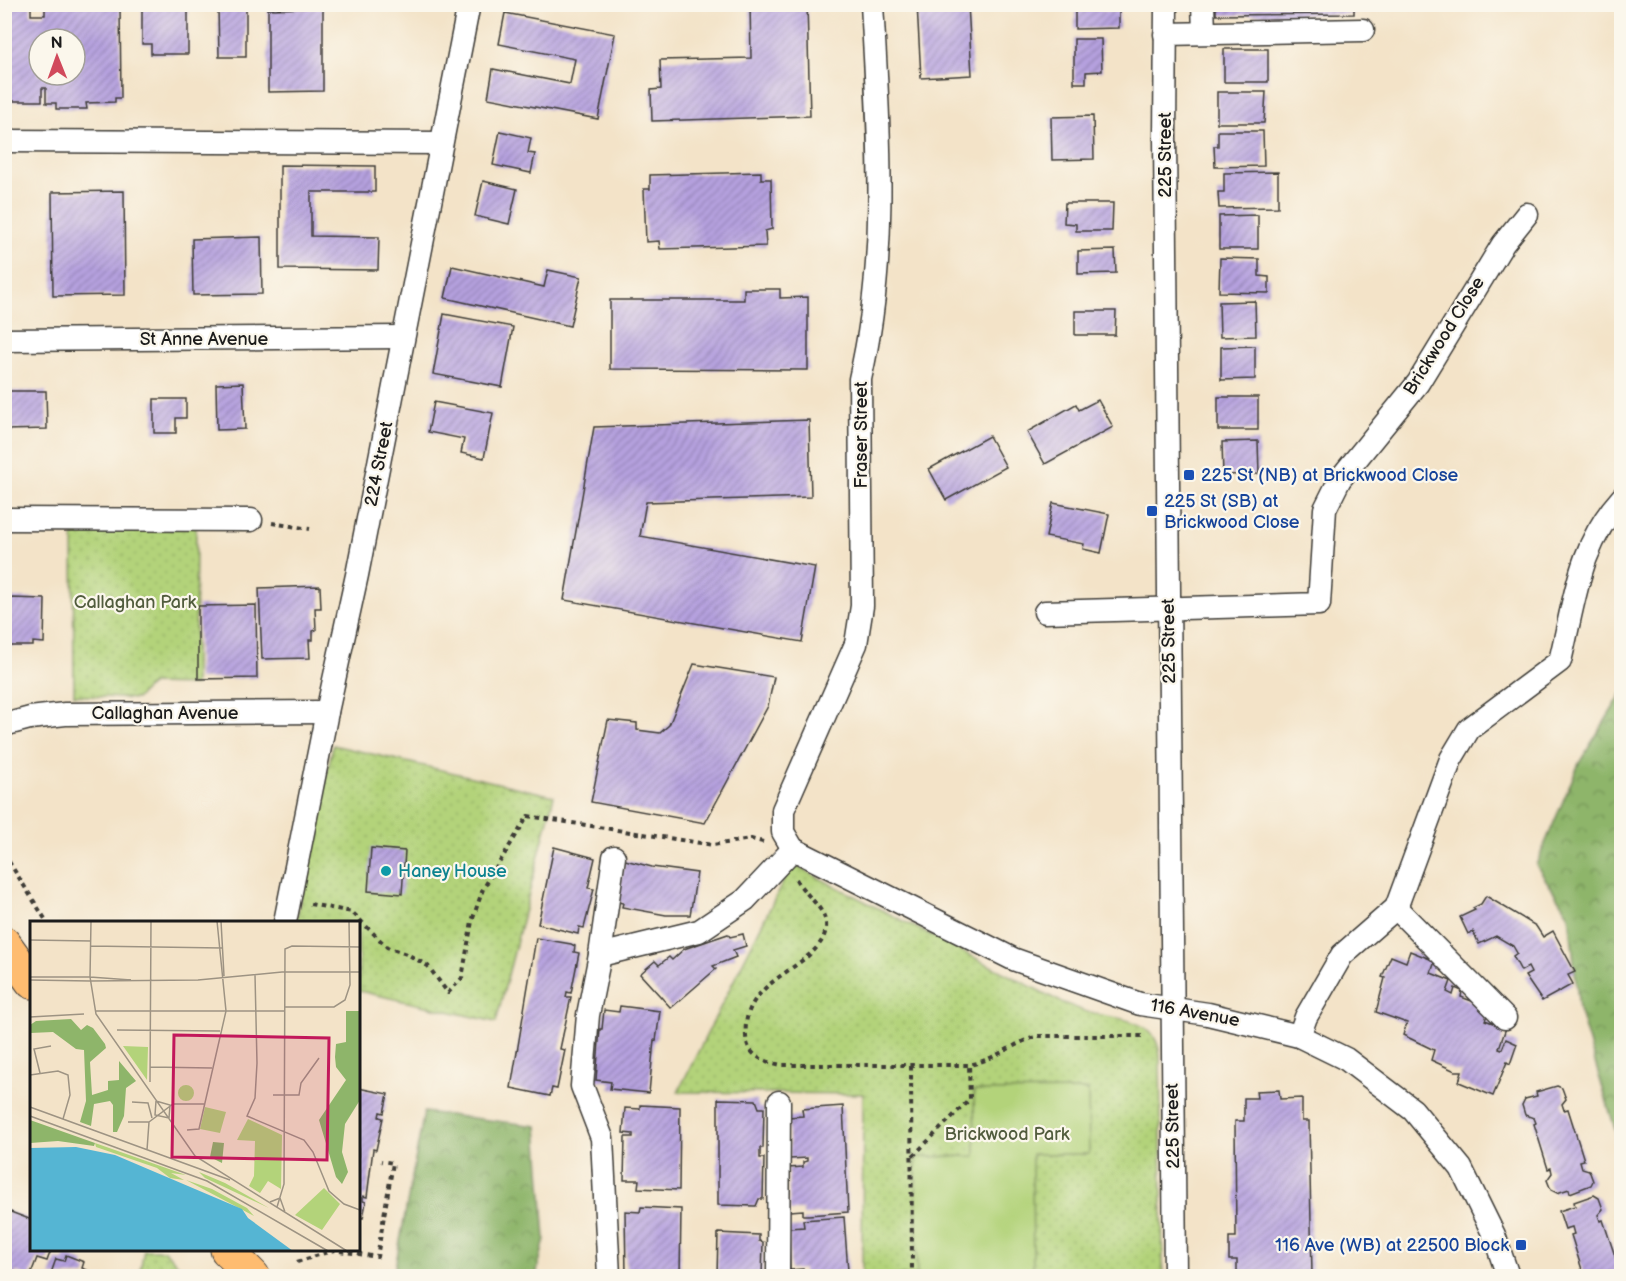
<svg xmlns="http://www.w3.org/2000/svg" width="1626" height="1281" font-family="'Balsamiq Sans',sans-serif">
  <defs>
    <pattern id="grass-dots" width="8" height="8" patternUnits="userSpaceOnUse" patternTransform="scale(1.5)"><rect width="8" height="8" fill="#b3d37a"/><path d="M2 2h.1M6 6h.1" fill="none" stroke="#99b569" stroke-width="1.8" stroke-linecap="round"/></pattern>
    <pattern id="forest-crowns" width="20" height="18" patternUnits="userSpaceOnUse" patternTransform="scale(1.5)"><rect width="20" height="18" fill="#8eb56a"/><path d="M2 6a3 3 0 1 1 6 0M12 15a3 3 0 1 1 6 0" fill="none" stroke="#739256"/></pattern>
    <pattern id="building-hatch" width="6" height="6" patternUnits="userSpaceOnUse" patternTransform="scale(1.5)"><rect width="6" height="6" fill="#b6a1df"/><path d="M-1 1l2-2M0 6l6-6M5 7l2-2" fill="none" stroke="#9382b4"/></pattern>
  </defs>
  <rect width="100%" height="100%" fill="#fbf7ec"/>
  <filter id="ink" filterUnits="userSpaceOnUse"><feTurbulence type="fractalNoise" baseFrequency=".0167" numOctaves="2"/><feDisplacementMap in="SourceGraphic" scale="12" xChannelSelector="R" yChannelSelector="G"/><feConvolveMatrix kernelMatrix="1 2 1 2 8 2 1 2 1" color-interpolation-filters="sRGB"/></filter>
  <filter id="wash" filterUnits="userSpaceOnUse"><feTurbulence type="fractalNoise" baseFrequency=".008" numOctaves="4" result="noise"/><feDisplacementMap in="SourceGraphic" scale="24" xChannelSelector="R" yChannelSelector="G"/><feGaussianBlur stdDeviation="1.35" result="paint"/><feColorMatrix in="noise" values="0 0 0 0 0 0 0 0 0 0 0 0 0 0 0 0 0 1.4 0 .05"/><feComposite in="paint" operator="in"/></filter>
  <g filter="url(#wash)">
    <rect width="100%" height="100%" fill="#f3e3c8"/>
    <g fill="url(#grass-dots)" stroke="#68784b" stroke-width="1.5">
      <polygon points="73,519 196,520 195,685 152,684 136,699 74,695"/>
      <polygon points="333,745 554,796 496,1022 359,991 358,922 296,922"/>
      <path d="M792 864 1059 1001C1069 1005 1080 1010 1091 1013 1120 1019 1158 1019 1160 1057L1163 1276H862L863 1094 678 1092Z"/>
      <polygon points="144,1250 164,1250 189,1276 139,1276"/>
    </g>
    <g fill="url(#forest-crowns)" stroke="#556843" stroke-width="1.5">
      <polygon points="1621,695 1621,1149 1579,1009 1569,915 1536,865 1579,763"/>
      <polygon points="424,1112 537,1126 545,1239 536,1276 404,1276 395,1268"/>
    </g>
    <polygon fill="#b3d37a" stroke="#68784b" stroke-width="1.5" points="1088,1090 1089,1154 1032,1154 1033,1276 917,1276 916,1157 975,1156 974,1091"/>
    <g id="blocks">
      <g fill="url(#building-hatch)" fill-rule="evenodd">
        <path d="M4 4H31V15H45V4L120 5 121 98H115V102L86 103 87 109H56V103H46V88H42V101H4ZM39 39H75V75H39Z"/>
        <polygon points="153,4 188,7 188,54 151,54 151,44 142,44 142,7 153,7"/>
        <polygon points="228,4 246,7 246,57 219,57 218,7 228,7"/>
        <polygon points="750,4 807,4 810,116 652,121 651,90 661,89 660,60 751,58"/>
        <polygon points="917,4 968,4 972,75 921,78"/>
        <polygon points="1075,4 1102,4 1102,11 1119,10 1119,28 1075,29"/>
        <polygon points="1216,4 1354,4 1354,14 1216,15"/>
        <polygon points="323,8 323,91 268,92 268,9"/>
        <polygon points="505,13 615,34 598,119 488,98 493,69 570,84 575,59 499,44"/>
        <polygon points="1074,39 1101,39 1102,71 1086,72 1086,83 1074,83"/>
        <rect x="1224" y="49" width="44" height="33"/>
        <polygon points="1217,92 1266,92 1264,123 1217,123"/>
        <polygon points="1093,116 1094,159 1052,160 1051,117"/>
        <polygon points="500,131 531,138 528,153 535,154 531,173 493,165"/>
        <polygon points="1218,131 1263,131 1264,166 1215,167 1214,146 1218,146"/>
        <polygon points="280,165 375,166 375,192 311,192 311,236 379,237 378,270 280,269"/>
        <polygon points="761,172 761,179 771,179 772,229 765,231 766,246 660,249 659,241 646,242 644,189 650,189 650,175"/>
        <polygon points="1278,172 1278,207 1219,208 1218,192 1224,192 1224,173"/>
        <polygon points="483,181 517,189 509,224 475,216"/>
        <polygon points="124,191 125,295 53,296 52,192"/>
        <polygon points="1065,203 1113,203 1112,231 1076,231 1076,224 1064,223"/>
        <polygon points="1258,215 1258,249 1219,249 1219,216"/>
        <polygon points="261,237 262,294 193,295 192,239"/>
        <polygon points="1115,250 1116,273 1078,274 1078,251"/>
        <polygon points="1220,258 1259,259 1259,276 1269,277 1269,293 1219,292"/>
        <polygon points="452,266 544,287 548,270 581,277 570,326 445,298"/>
        <polygon points="744,289 780,289 780,298 808,297 808,370 610,369 610,300 744,300"/>
        <polygon points="1255,301 1256,336 1220,337 1219,302"/>
        <polygon points="1075,311 1116,311 1115,335 1075,335"/>
        <polygon points="444,314 513,327 502,387 433,374"/>
        <polygon points="1255,346 1255,379 1221,380 1221,347"/>
        <polygon points="243,383 245,429 217,430 216,384"/>
        <polygon points="4,391 46,391 47,429 4,430"/>
        <rect x="1218" y="397" width="40" height="33"/>
        <polygon points="154,399 186,399 186,418 176,418 176,433 154,433"/>
        <polygon points="1098,400 1113,427 1045,464 1027,432 1076,404 1079,410"/>
        <polygon points="434,402 493,413 484,458 461,453 464,439 428,432"/>
        <polygon points="809,420 811,497 646,502 640,536 815,567 802,642 564,600 594,427"/>
        <polygon points="989,436 1006,467 946,500 929,469"/>
        <polygon points="1258,441 1259,474 1223,475 1222,442"/>
        <polygon points="1053,503 1109,514 1101,553 1083,549 1084,544 1046,537"/>
        <polygon points="320,586 321,608 315,608 316,630 313,631 313,640 309,640 310,658 262,659 259,588"/>
        <polygon points="10,598 45,599 44,643 33,642 33,646 9,646"/>
        <polygon points="256,605 257,678 198,679 198,606"/>
        <polygon points="694,664 774,677 768,706 705,823 591,802 608,720 637,723 637,730 660,733 669,725"/>
        <polygon points="554,847 595,858 588,888 594,889 584,928 579,927 578,934 538,924"/>
        <polygon points="371,848 405,851 402,894 368,891"/>
        <polygon points="625,860 652,867 697,873 690,915 666,915 622,907 623,903 617,902"/>
        <polygon points="1486,896 1536,926 1543,937 1553,931 1575,972 1568,975 1573,984 1542,1001 1525,976 1531,973 1528,967 1521,971 1513,956 1517,953 1513,946 1496,936 1479,944 1473,931 1468,934 1460,917 1475,910 1473,908 1481,904"/>
        <polygon points="728,934 730,937 743,934 746,946 733,950 736,957 713,966 716,969 671,1008 640,974 655,961 659,965 669,957 672,960 684,949"/>
        <polygon points="536,938 571,944 575,946 574,952 579,953 571,993 567,992 566,997 571,997 560,1049 565,1050 557,1089 552,1088 550,1096 511,1088"/>
        <polygon points="1410,951 1435,961 1431,973 1451,981 1447,992 1453,995 1455,988 1462,991 1461,997 1490,1008 1485,1020 1506,1028 1499,1048 1502,1049 1506,1039 1517,1044 1510,1064 1507,1062 1493,1096 1459,1082 1462,1071 1455,1071 1431,1060 1434,1050 1403,1035 1407,1023 1376,1012 1385,978 1382,977 1391,956 1406,962"/>
        <polygon points="620,1006 660,1011 656,1041 654,1040 649,1093 610,1089 611,1082 596,1080 600,1029 602,1029 604,1010 619,1012"/>
        <polygon points="1557,1086 1562,1088 1566,1099 1562,1104 1564,1110 1568,1109 1584,1160 1580,1161 1582,1168 1589,1170 1593,1181 1591,1185 1570,1193 1569,1189 1557,1193 1551,1190 1547,1180 1552,1173 1551,1168 1548,1169 1534,1124 1536,1123 1534,1118 1525,1115 1522,1105 1525,1099 1537,1096 1536,1092"/>
        <polygon points="358,1088 388,1094 384,1113 380,1112 379,1117 383,1118 376,1150 373,1149 367,1197 363,1196 363,1201 366,1202 363,1218 358,1217"/>
        <polygon points="1279,1090 1280,1099 1302,1098 1302,1121 1309,1121 1312,1276 1237,1276 1237,1260 1229,1260 1229,1237 1236,1237 1235,1121 1244,1121 1244,1098 1257,1098 1256,1091"/>
        <polygon points="718,1099 756,1100 759,1108 764,1108 763,1148 760,1148 760,1158 764,1158 763,1199 759,1199 756,1206 718,1205"/>
        <polygon points="640,1105 680,1107 679,1190 638,1188 639,1180 624,1180 625,1137 633,1137 633,1134 623,1133 625,1108 640,1109"/>
        <polygon points="843,1106 848,1212 808,1215 803,1215 803,1210 790,1211 788,1168 803,1167 803,1162 807,1161 807,1158 790,1159 788,1117 803,1116 802,1109"/>
        <polygon points="1594,1195 1599,1198 1603,1209 1598,1215 1600,1221 1603,1220 1620,1271 1617,1272 1619,1276 1584,1276 1571,1235 1574,1234 1572,1227 1565,1229 1559,1211 1575,1206 1574,1202"/>
        <polygon points="641,1207 681,1209 680,1276 626,1276 625,1211 640,1212"/>
        <polygon points="8,1211 32,1220 32,1250 51,1250 47,1261 37,1258 30,1276 16,1272 15,1276 4,1274 4,1221"/>
        <polygon points="844,1217 848,1271 808,1274 803,1273 803,1269 790,1270 789,1228 804,1227 803,1220"/>
        <polygon points="718,1233 759,1235 759,1241 763,1242 762,1276 717,1276"/>
        <polygon points="66,1255 84,1262 82,1268 87,1270 85,1276 50,1276 56,1259 64,1261"/>
      </g>
    </g>
  </g>
  <g filter="url(#ink)">
    <use href="#blocks" fill-opacity="0" stroke="#3c3a36" stroke-width="1.5"/>
    <g fill="none" stroke-linecap="round" stroke-linejoin="round">
      <g stroke="#3c3a36" stroke-width="25">
        <g id="minor">
          <polyline points="1166,4 1165,137 1175,1276"/>
          <polyline points="1203,4 1204,32"/>
          <polyline points="1165,34 1363,30"/>
          <polyline points="4,141 441,143"/>
          <polyline points="4,340 403,337"/>
          <polyline points="4,519 251,520"/>
          <polyline points="1045,612 1319,604 1325,509 1340,479 1418,383 1503,244 1527,214"/>
          <polyline points="4,725 30,718 65,714 327,712"/>
          <polyline points="793,849 1013,959 1140,1004 1208,1014 1299,1036 1346,1059 1413,1110 1461,1168 1494,1235 1508,1276"/>
          <path d="M793 849 783 832V810L856 644 862 606 860 379C889 256 879 129 872 4"/>
          <polyline points="1396,908 1505,1018"/>
          <polyline points="285,922 327,712 357,575 469,4"/>
          <polyline points="600,955 614,857"/>
          <path d="M1299 1036 1306 1017 1342 955 1396 908 1451 759 1469 729 1560 661C1575 601 1578 546 1622 498"/>
          <polyline points="609,1276 602,1138 582,1086 588,1015 600,955 699,931 745,900 793,849"/>
          <polyline points="778,1276 779,1102"/>
        </g>
      </g>
      <g stroke="#3c3a36" stroke-width="35">
        <g id="highway">
          <polyline points="4,943 32,982"/>
          <polyline points="227,1250 253,1276"/>
        </g>
      </g>
      <g stroke="#3c3a36" stroke-width="4" stroke-dasharray="4.5 4.5" stroke-linecap="butt">
        <polyline points="272,523 310,529"/>
        <polyline points="4,854 47,922"/>
        <path d="M796 879C804 895 828 909 826 928 821 969 740 976 746 1036 747 1056 763 1061 781 1065H969C995 1060 1014 1042 1039 1036H1143"/>
        <polyline points="310,904 352,912 387,947 409,955 428,966 448,993 462,978 472,921 483,889 528,816 713,845 751,839 763,842"/>
        <polyline points="911,1066 912,1276"/>
        <polyline points="913,1156 970,1099 969,1065"/>
        <polyline points="297,1262 334,1250 377,1257 393,1163 381,1161"/>
        <polyline points="186,1276 186,1274"/>
      </g>
      <use href="#minor" stroke="#fff" stroke-width="22"/>
      <use href="#highway" stroke="#febc70" stroke-width="33"/>
    </g>
  </g>
  <g fill="#1a4fb4" stroke="#fbf7ec" stroke-width="2">
    <rect x="1183" y="469" width="12" height="12" rx="3"/>
    <rect x="1146" y="505" width="12" height="12" rx="3"/>
    <rect x="1515" y="1239" width="12" height="12" rx="3"/>
  </g>
  <circle fill="#0f9aa8" stroke="#fbf7ec" stroke-width="2" cx="386" cy="871" r="6"/>
  <g text-anchor="middle" dominant-baseline="central" stroke-width="4.5" stroke-linejoin="round" paint-order="stroke">
    <g font-size="18" fill="#1c1c1c" stroke="#fbf7ec">
      <text transform="translate(1165 155) rotate(-90)">225 Street</text>
      <text transform="translate(1444 336) rotate(-58)">Brickwood Close</text>
      <text x="204" y="339">St Anne Avenue</text>
      <text transform="translate(861 435) rotate(-90)">Fraser Street</text>
      <text transform="translate(379 464) rotate(-79)">224 Street</text>
      <text transform="translate(1169 641) rotate(-91)">225 Street</text>
      <text x="165" y="713">Callaghan Avenue</text>
      <text transform="translate(1195 1013) rotate(10)">116 Avenue</text>
      <text transform="translate(1173 1126) rotate(-91)">225 Street</text>
    </g>
    <g font-size="18" fill="#164399" stroke="#fbf7ec" text-anchor="start">
      <text x="1201" y="475">225 St (NB) at Brickwood Close</text>
      <text x="1164" y="501">225 St (SB) at<tspan x="1164" dy="21">Brickwood Close</tspan></text>
      <text x="1509" y="1245" text-anchor="end">116 Ave (WB) at 22500 Block</text>
    </g>
    <g font-size="18" fill="#515c3d" stroke="#fbf7ec">
      <text x="135" y="602">Callaghan Park</text>
      <text x="1007" y="1134">Brickwood Park</text>
    </g>
    <g font-size="18" fill="#0d838f" stroke="#fbf7ec" text-anchor="start">
      <text x="398" y="871">Haney House</text>
    </g>
  </g>
  <g transform="translate(30 921)">
    <rect width="330" height="330" fill="#f3e3c8"/>
    <path d="M93 125 118 126 117 159ZM148 172a8 8 0 1 1 16 0a8 8 0 1 1-16 0ZM175 186 196 191 190 212 170 208ZM218 198 252 214 251 268 238 260 230 272 219 265 224 255 225 220 207 219ZM65 222 156 254 141 252 154 259 140 257 127 247 66 226ZM169 251 195 262 239 287 175 257ZM156 259 182 268 217 287 224 295ZM294 267 310 283 292 309 265 294Z" fill="#b3d37a"/>
    <path d="M316 90H330V179L315 203 312 231 318 251 312 263 306 256 289 199 316 159 306 146 305 136 306 123 316 121ZM41 98 51 109 57 104 63 107 75 123 76 127 60 141 62 174 78 169V160L89 159V140L106 160 96 167 94 195 87 211H83V184L80 180 64 183 61 205 50 201 56 180 54 129 46 128 23 111 0 112V104L6 100ZM0 199 65 222 64 225 28 220 0 222ZM183 221 194 222 192 242 180 236Z" fill="#8eb56a"/>
    <path d="M235 220H246V226H241L240 238H229L230 226H235Z" fill="#b3d37a"/>
    <path d="M46 226 85 234 212 288 218 297 263 330H0V227Z" fill="#55b5d3"/>
    <path fill="none" stroke="#9d9383" stroke-width="1.5" d="M191 0 194 55M0 19 61 20M60 25 192 27M225 54 227 142 225 177 217 195 274 219 283 231 299 270 314 283 330 289M0 56H60L66 93 165 235 317 330M60 56 61 0M60 56 101 59M0 59 60 60M60 60 168 59 252 51H330M255 86H304L315 79 320 64 319 0M65 90H255M0 96 54 93M87 109 190 110M120 146 182 147M10 152 4 128 21 125M0 154 28 150 38 154 40 174 33 198M120 161 121 0M243 174H269L271 162 289 137M126 180 125 194 139 197M126 180 140 184 139 197M102 181 118 182 122 197M0 186 200 259M0 195 177 260 298 330M98 201H119M119 201 143 183H174M157 209 169 208 196 90 187 0M117 229 119 201M240 281 250 277 255 291M247 286 254 263 255 28 262 25 330 26"/>
    <path fill="#c2185b" fill-opacity="0.15" stroke="#c2185b" stroke-width="3" d="M144 114 299 117 297 239 142 236Z"/>
    <rect width="330" height="330" fill="none" stroke="#1c1c1c" stroke-width="3"/>
  </g>
  <rect width="1626" height="1281" fill="none" stroke="#fbf7ec" stroke-width="24"/>
  <g transform="translate(57 57) rotate(359)"><circle r="28" fill="#fbf7ec" stroke="#a29f99" stroke-width="1.5"/>
  <path d="M0-4.5L10 22L0 15L-10 22Z" fill="#d1495b"/>
  <text y="-9" font-size="16" font-weight="bold" text-anchor="middle" fill="#1c1c1c">N</text>
  </g>
</svg>
